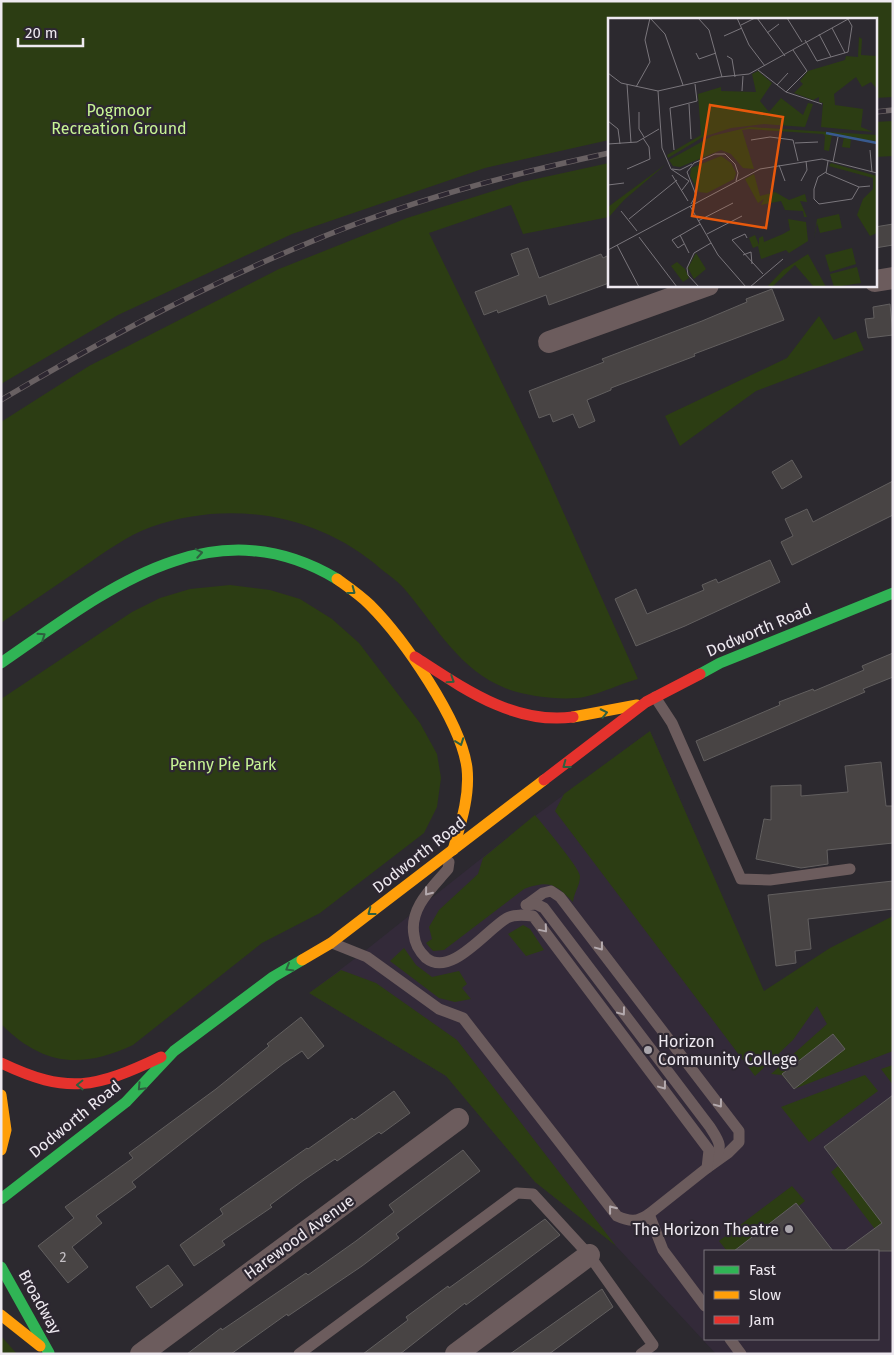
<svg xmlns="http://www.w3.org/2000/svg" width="894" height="1355" font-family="'Fira Sans',sans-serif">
  <rect width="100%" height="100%" fill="#2c292f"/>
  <path fill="#332a39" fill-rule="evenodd" d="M650 731 777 1022 893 929V1354H716L616 1246 535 1182 446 1076 309 993 361 954 535 816ZM705 1251H878V1339H705Z"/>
  <g fill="#2c3d13">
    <polygon points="1,1 893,1 893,97 875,98 875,19 609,19 609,140 485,168 292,234 118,315 1,384"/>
    <polygon points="893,121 893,156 875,157 875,122"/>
    <path d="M609 163V217L523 234 511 205 429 233 544 469 638 679C620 684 602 693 584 697 563 701 525 696 505 688 460 670 437 628 407 592 400 583 390 576 381 569 318 514 230 499 151 527 126 536 104 553 83 567 56 586 28 604 1 623V422L89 366 279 269 407 218 522 182Z"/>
    <polygon points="819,316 834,340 856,331 864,350 756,391 680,446 665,416 787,358"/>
    <path d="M230 585 270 590 300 599 332 619 359 643 420 723 437 754 441 778 437 807 424 833 320 913 262 943 133 1045C81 1069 43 1066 1 1024V699L132 612 160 598 190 589Z"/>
    <polygon points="650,731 764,991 830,948 893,916 893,1051 794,1089 782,1075 771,1074 827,1024 817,1006 793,1040 755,1076 555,811 564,794"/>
    <path d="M535 815C543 825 579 867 580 876 580 886 574 892 573 902 555 884 550 880 524 889L444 950 433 951 426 943 432 939 429 927 439 910 478 874 483 858Z"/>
    <polygon points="523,925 530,929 544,950 526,956 508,934"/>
    <polygon points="404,948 416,965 432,977 459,971 467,984 462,988 471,999 455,1002 439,998 390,961"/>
    <polygon points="341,970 376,983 457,1040 616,1246 535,1182 446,1076 309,993"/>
    <polygon points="893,1065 893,1085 881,1069"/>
    <polygon points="865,1075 878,1091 809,1142 781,1107"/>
    <polygon points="838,1166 886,1227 878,1233 831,1172"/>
    <polygon points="792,1186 805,1201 799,1206 796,1203 734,1251 727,1251 719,1241"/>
    <polygon points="1,1336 17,1354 1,1354"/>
  </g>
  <g fill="#484444" stroke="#625f5f">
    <polygon points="893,224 893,245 875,248 875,227"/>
    <polygon points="528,248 539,278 601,254 603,258 609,255 609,283 549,305 546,295 498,313 497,310 484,315 475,292 519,275 511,254"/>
    <polygon points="772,289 784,320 694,354 695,356 611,388 611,390 587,400 595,421 579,428 573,414 553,422 550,414 539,418 529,391 604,362 602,359 702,321 747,302 746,299"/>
    <polygon points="890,304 893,335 868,338 865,319 874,318 873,307"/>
    <polygon points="792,460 802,477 782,489 772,472"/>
    <polygon points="893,481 893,515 792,565 781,542 793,536 785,519 807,509 813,522"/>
    <polygon points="770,560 780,582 685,626 636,646 615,599 636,589 647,614 704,590 702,585 716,579 718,583"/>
    <polygon points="893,653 893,677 863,689 865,692 704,761 696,741 780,705 779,702 813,689 814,691 864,670 862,666"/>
    <polygon points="881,762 886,806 893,806 893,843 827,850 828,864 801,868 756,859 764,819 771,820 771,786 801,785 801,796 848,792 845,766"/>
    <polygon points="893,881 893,909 808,919 811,949 795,951 796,963 776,966 768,895"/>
    <polygon points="301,1017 324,1046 308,1059 302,1051 283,1064 132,1182 136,1187 96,1216 102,1223 72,1247 88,1267 68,1283 38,1246 74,1218 65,1207 133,1158 129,1153 216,1089 269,1046 267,1044"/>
    <polygon points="833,1034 845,1049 794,1089 782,1074"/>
    <polygon points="394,1091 410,1113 381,1134 379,1132 337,1161 335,1159 304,1180 270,1205 272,1207 222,1241 225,1245 194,1266 180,1245 223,1214 220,1209 307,1148 308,1149 352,1118 354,1120"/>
    <polygon points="893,1095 893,1251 844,1251 882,1223 824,1147"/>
    <polygon points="463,1150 480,1171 396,1234 399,1238 362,1266 288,1316 287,1314 231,1354 187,1354 221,1328 222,1330 306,1273 308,1275 356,1241 394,1212 389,1205"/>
    <polygon points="796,1203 833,1251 734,1251"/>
    <polygon points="545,1219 560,1235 466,1305 465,1303 400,1354 363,1354 408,1320 406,1317 448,1286 449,1288"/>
    <polygon points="168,1265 183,1285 151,1308 136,1287"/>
    <polygon points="602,1289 613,1307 549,1354 510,1354"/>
  </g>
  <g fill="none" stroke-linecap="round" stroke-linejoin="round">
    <g stroke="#6c5c5d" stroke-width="11">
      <polyline points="655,697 672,723 741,879 770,880 850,869"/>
      <polyline points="528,904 543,893 551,891 560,897 739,1131 739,1142 728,1153 707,1168"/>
      <path d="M526 905 536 904 544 908 710 1127C719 1141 724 1147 713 1161"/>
      <path d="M332 943 367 957 439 1009 463 1018 617 1216C630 1222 637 1222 649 1214L707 1168 709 1150 533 916C524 915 514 914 507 918 486 930 451 978 426 958 419 951 415 945 414 935 409 908 432 888 448 869L449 862"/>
      <polyline points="649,1214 663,1250 705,1306"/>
      <polyline points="730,1339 741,1354"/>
      <polyline points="299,1354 517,1193 533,1194 589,1255 653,1345 641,1354"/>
    </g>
    <g stroke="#6c5c5d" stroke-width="22">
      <polyline points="875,281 893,278"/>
      <polyline points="549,342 708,285"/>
      <polyline points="141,1354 458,1119"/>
      <polyline points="456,1354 589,1255"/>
    </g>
    <g stroke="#30b455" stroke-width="11">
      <path d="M1 663C103 593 210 503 337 579"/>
      <polyline points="700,674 720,663 893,593"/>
      <polyline points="1,1199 126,1102 174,1051 273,977 302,960"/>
      <polyline points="1,1267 49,1353"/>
    </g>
    <g stroke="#ff9f0a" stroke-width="11">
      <path d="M337 579C348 587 360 595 370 605 403 638 461 721 467 768 470 796 461 823 453 850"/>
      <polyline points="573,717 637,705"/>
      <polyline points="302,960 331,943 544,780"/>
      <polyline points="1,1095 6,1130 1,1150"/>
      <polyline points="1,1315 40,1346"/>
    </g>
    <g stroke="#e5322d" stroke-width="11">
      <path d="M415 657C463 688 514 725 573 717"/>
      <polyline points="544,780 646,702 700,674"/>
      <path d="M1 1063C68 1095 95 1088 161 1057"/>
    </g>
    <g stroke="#686062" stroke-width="5.5">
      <g id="rail">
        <polyline points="875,112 893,110"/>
        <path d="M1 400C100 341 201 287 308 243 404 202 507 175 609 153"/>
      </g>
    </g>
    <use href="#rail" stroke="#2d2731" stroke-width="4" stroke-dasharray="11" stroke-linecap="butt"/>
  </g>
  <defs><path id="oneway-chevron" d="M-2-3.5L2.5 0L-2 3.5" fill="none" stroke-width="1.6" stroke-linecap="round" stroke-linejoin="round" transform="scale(1.25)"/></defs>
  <g stroke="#2e5f3f">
    <use href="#oneway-chevron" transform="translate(199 553) rotate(-10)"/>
    <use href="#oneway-chevron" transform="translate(352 591) rotate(37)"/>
    <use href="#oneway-chevron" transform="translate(42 636) rotate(-34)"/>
    <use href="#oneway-chevron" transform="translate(451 680) rotate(33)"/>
    <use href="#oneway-chevron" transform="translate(604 713) rotate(-12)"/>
    <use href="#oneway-chevron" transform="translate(460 742) rotate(70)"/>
    <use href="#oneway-chevron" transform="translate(566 765) rotate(143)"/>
    <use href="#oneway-chevron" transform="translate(371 912) rotate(143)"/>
    <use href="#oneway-chevron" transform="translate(289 968) rotate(150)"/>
    <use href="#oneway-chevron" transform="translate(80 1085) rotate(179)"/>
    <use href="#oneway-chevron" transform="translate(141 1087) rotate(133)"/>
  </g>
  <g stroke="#b4aaae">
    <use href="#oneway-chevron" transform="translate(428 892) rotate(129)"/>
    <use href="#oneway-chevron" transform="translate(544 929) rotate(50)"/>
    <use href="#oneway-chevron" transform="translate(600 947) rotate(53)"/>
    <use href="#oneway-chevron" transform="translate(622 1012) rotate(53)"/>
    <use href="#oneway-chevron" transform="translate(663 1086) rotate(53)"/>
    <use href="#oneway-chevron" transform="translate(719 1104) rotate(53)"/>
    <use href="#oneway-chevron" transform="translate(612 1209) rotate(-128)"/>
  </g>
  <g fill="#aaa6ac" stroke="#2d2731" stroke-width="2">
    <circle cx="648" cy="1050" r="5"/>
    <circle cx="789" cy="1229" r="5"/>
  </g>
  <g text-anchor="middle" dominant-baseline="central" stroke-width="4.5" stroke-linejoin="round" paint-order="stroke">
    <g font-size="14" fill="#c4c0c5">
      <text x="63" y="1257">2</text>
    </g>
    <g font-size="16" fill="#c7f495" stroke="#2d2731">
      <text x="119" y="110">Pogmoor<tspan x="119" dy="18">Recreation Ground</tspan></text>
      <text x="223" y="764">Penny Pie Park</text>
    </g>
    <g font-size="16" fill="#eee9f0" stroke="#2d2731">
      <text transform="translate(759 630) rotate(-23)">Dodworth Road</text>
      <text transform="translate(419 855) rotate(-38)">Dodworth Road</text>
      <text transform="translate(75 1119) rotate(-39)">Dodworth Road</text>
      <text transform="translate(299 1237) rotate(-36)">Harewood Avenue</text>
      <text transform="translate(40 1302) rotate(61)">Broadway</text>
    </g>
    <g font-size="16" fill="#eee9f0" stroke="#2d2731" text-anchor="start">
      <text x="658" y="1041">Horizon<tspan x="658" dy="18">Community College</tspan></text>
      <text x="779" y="1229" text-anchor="end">The Horizon Theatre</text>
    </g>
  </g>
  <g transform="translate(608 18)">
    <rect width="269" height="269" fill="#2c292f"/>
    <path d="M251 19 254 21 253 37 269 38V71L263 64 254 69 248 59 226 76 227 87 255 91 253 109 265 114 213 109 215 85 211 84V79L205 82 186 75 195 66 192 63 200 53 237 42 238 38 250 39ZM150 53 164 65 152 83 161 94 173 80 195 97 200 85 205 86 197 109 156 106 123 110 95 119 60 140 59 137 93 117 90 76 113 69V73L148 74 144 56ZM142 109 269 117V123L243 121 242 130 234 129 236 119 224 117 221 133 216 132 217 118 215 116 141 111 134 112 146 151 135 150 123 136 113 132 72 149 65 148 61 142 104 118ZM113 138 123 145 128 155 126 161 99 175 91 174 82 158 83 150ZM223 145 269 158V215L262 218 249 197 255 181 265 171V160L221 148ZM58 146 16 182 0 200V189ZM146 156 152 178 167 174 181 182 197 176 199 184 192 183 199 199H196L195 193 177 192 173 183 153 187 156 181 150 185 137 161ZM231 196 234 210 212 215 209 205 206 221 209 201ZM180 201 198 204 200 223 181 235 178 232 153 241 150 228 145 230 141 220 147 217 151 227V220L155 218 156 224 175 216 182 212ZM244 230 248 246 222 254 217 237ZM88 235 98 251 86 261 80 250ZM200 236 218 269H206L187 247 164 269H159L175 252ZM69 244 77 251 81 260 75 264 63 248ZM249 249 253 265 226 269 222 256Z" fill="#2c3d13"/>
    <path fill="none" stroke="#385a8f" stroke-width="2.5" d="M218 115 269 125"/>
    <path fill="none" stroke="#7a767c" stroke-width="1" d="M90 0 101 12 114 59M129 0 141 27 157 48M149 0 177 38M179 0 194 24M133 7 147 0M224 10 237 35M159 15 171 6M211 16 223 39M116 18 134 10M197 22 209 43 240 34 244 8 240 1M88 35 91 41 108 35M119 38 124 41 127 59M150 52 178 74 214 86M0 55 13 65 50 73M19 66 23 125M169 67 180 55M28 69 42 44 37 22 42 0 57 16 75 67M134 73 135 58M178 74 199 53 185 32M81 86 83 121M31 94V111L36 119M0 103 10 111 12 126M143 122 162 119 185 122 190 143M187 125 210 124M0 126 29 124 51 111M66 132 62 90 89 83 87 66M262 132 264 154M220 143 218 155 251 169 262 168M225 144 230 119M171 147 177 163M19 151 42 141 41 129 35 120M64 151 72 152 84 146M218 154 210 159 206 171V181L211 186 244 181 251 169M64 157 80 183M193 163 199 152 198 143M0 167 16 165M74 172 81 163 63 151 54 130 50 73 112 59 141 56 242 0M83 186 88 177 79 154 86 145 107 136H117L127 146 130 155 128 163M82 188 110 237 138 269M13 193 29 213M21 201 69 162M90 203 125 185M99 216 134 198M72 217 81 235M31 219 69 269M139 220 137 216 124 222 155 256M76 226 70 230 64 222 92 206M9 227 31 269M0 232 152 151 214 141 269 155M135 237 143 234 144 246M91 269 80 257 79 250 86 235 103 225M142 269 175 241"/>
    <path fill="#e8590c" fill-opacity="0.15" stroke="#e8590c" stroke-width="2.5" d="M102 87 175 99 158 210 84 198Z"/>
    <rect width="269" height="269" fill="none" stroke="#eee9f0" stroke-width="2.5"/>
  </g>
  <rect width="894" height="1355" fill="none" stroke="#eee9f0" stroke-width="5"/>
  <rect x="704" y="1250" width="175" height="90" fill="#2d2731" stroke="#7a757d"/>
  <rect x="714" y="1266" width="25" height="8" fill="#30b455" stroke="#7a757d"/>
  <text x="749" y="1275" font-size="15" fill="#eee9f0">Fast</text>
  <rect x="714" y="1291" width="25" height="8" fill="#ff9f0a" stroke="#7a757d"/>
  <text x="749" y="1300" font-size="15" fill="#eee9f0">Slow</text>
  <rect x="714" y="1316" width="25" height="8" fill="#e5322d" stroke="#7a757d"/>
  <text x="749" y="1325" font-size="15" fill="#eee9f0">Jam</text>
  <path d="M18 38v8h65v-8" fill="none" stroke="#eee9f0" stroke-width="2.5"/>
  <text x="25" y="38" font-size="15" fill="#eee9f0" stroke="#2d2731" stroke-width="4" paint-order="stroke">20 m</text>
</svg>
